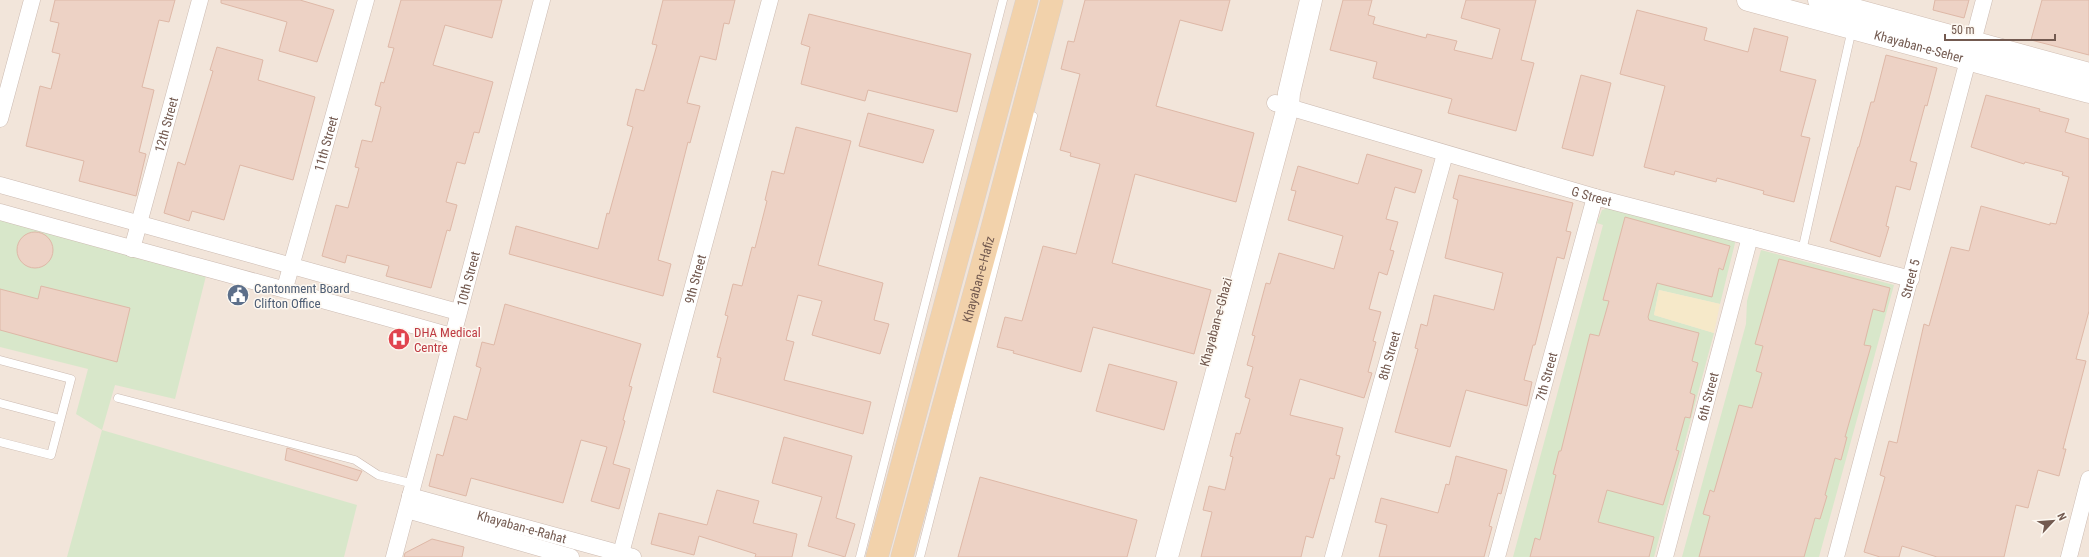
<svg xmlns="http://www.w3.org/2000/svg" width="2089" height="557" font-family="'Roboto Condensed',sans-serif">
  <rect width="100%" height="100%" fill="#fbf3eb"/>
  <rect fill="#f2e5da" x="0" y="0" width="2089" height="557"/>
  <g fill="#d8e7ca">
    <polygon points="1614,207 1736,239 1720,304 1659,290 1654,315 1714,333 1654,557 1513,557 1603,225 1597,223 1602,210"/>
    <polygon points="0,217 206,276 175,399 115,385 102,430 357,505 344,557 67,557 102,430 76,414 88,369 0,347"/>
    <polygon points="1761,250 1894,285 1819,557 1682,557 1746,324 1747,301"/>
  </g>
  <polygon fill="#f6e9c9" points="1659,290 1720,304 1714,333 1654,315"/>
  <g fill="#edd2c5" stroke="#deb8a7">
    <polygon points="55,0 175,0 169,22 159,20 142,87 154,90 139,152 146,154 136,196 79,181 84,161 26,146 40,86 51,89 60,54 52,52 59,23 50,21"/>
    <polygon points="221,0 300,0 334,10 317,62 279,51 287,22 221,3"/>
    <polygon points="401,0 502,0 492,38 445,25 433,65 493,82 479,133 474,132 465,164 457,162 446,202 457,205 450,231 447,230 431,288 386,276 389,266 347,255 345,263 322,256 336,205 348,208 359,168 355,167 362,140 372,142 381,107 375,105 381,82 384,83 394,48 388,47"/>
    <polygon points="663,0 735,0 729,24 724,23 716,60 700,56 687,103 700,106 690,143 688,142 658,260 671,264 663,296 509,254 516,226 598,249 607,213 609,214 633,127 627,125 636,89 644,91 657,45 652,44"/>
    <polygon points="1085,0 1230,0 1222,31 1180,20 1156,106 1254,133 1236,202 1135,174 1112,263 1211,290 1194,354 1093,327 1081,372 1013,353 1014,351 997,347 1005,317 1022,321 1043,246 1076,254 1100,164 1070,156 1071,153 1060,150 1080,74 1061,69 1068,41 1074,42"/>
    <polygon points="1343,0 1372,0 1368,15 1375,17 1373,24 1426,38 1427,34 1457,41 1454,50 1492,59 1500,29 1461,18 1466,0 1536,0 1521,60 1534,63 1516,131 1448,113 1452,99 1373,78 1377,62 1330,50"/>
    <polygon points="1935,0 1969,0 1964,18 1933,10"/>
    <polygon points="2042,0 2089,0 2089,55 2031,40"/>
    <polygon points="1637,10 1707,28 1704,40 1748,52 1754,28 1788,37 1780,71 1816,80 1801,136 1810,138 1794,202 1763,194 1764,191 1717,178 1716,182 1675,171 1674,175 1644,167 1665,86 1620,74"/>
    <polygon points="809,14 971,54 957,112 868,90 865,101 801,84 810,47 801,44"/>
    <polygon points="217,47 263,60 258,80 315,97 293,180 240,165 224,220 192,211 189,221 164,213 178,162 185,165 213,71 210,70"/>
    <polygon points="1886,55 1937,68 1927,106 1925,105 1910,161 1917,163 1910,190 1896,186 1886,226 1889,227 1880,257 1830,241 1858,147 1859,147 1871,102 1874,102"/>
    <polygon points="1581,75 1611,83 1593,156 1562,148"/>
    <polygon points="1986,95 2040,109 2039,111 2069,119 2065,132 2089,139 2089,311 2076,359 2086,361 2063,449 2066,449 2059,476 2038,470 2028,508 2016,505 2004,557 1937,557 1902,546 1899,557 1880,557 1864,552 1885,477 1880,475 1889,441 1897,443 1924,324 1929,326 1951,247 1969,251 1981,206 2050,225 2050,223 2056,224 2069,177 2062,175 2063,172 2025,162 2024,164 1971,147"/>
    <polygon points="868,113 934,130 923,163 859,146"/>
    <polygon points="796,127 851,141 818,265 883,283 874,320 889,324 880,354 812,335 822,301 798,295 786,340 794,342 784,380 871,402 863,434 713,392 721,358 717,357 728,316 725,315 733,284 742,286 752,247 755,248 767,201 765,200 772,171 784,174"/>
    <polygon points="1367,154 1422,170 1415,193 1395,187 1386,219 1398,222 1390,250 1394,251 1387,275 1379,272 1369,309 1381,312 1373,341 1376,342 1368,372 1372,373 1364,398 1300,379 1290,415 1343,428 1336,455 1340,456 1334,479 1330,478 1313,538 1306,536 1301,557 1201,557 1212,512 1203,510 1209,486 1225,490 1233,457 1230,456 1236,433 1240,434 1250,399 1245,397 1253,367 1247,365 1255,336 1252,335 1266,283 1270,284 1279,253 1334,269 1343,236 1288,220 1296,191 1291,190 1298,166 1358,184"/>
    <polygon points="1459,175 1573,203 1566,231 1571,232 1564,259 1557,257 1535,345 1533,345 1524,380 1532,382 1527,406 1466,390 1450,447 1395,432 1418,349 1415,348 1421,324 1427,326 1434,295 1494,310 1503,273 1445,258 1458,200 1453,198"/>
    <polygon points="1625,217 1730,246 1723,270 1719,268 1712,297 1657,283 1648,317 1649,320 1699,333 1692,361 1698,363 1690,393 1695,395 1690,418 1685,417 1676,450 1679,451 1663,505 1607,490 1598,522 1654,537 1649,557 1530,557 1535,538 1540,540 1556,475 1553,474 1559,451 1561,451 1590,334 1599,336 1609,301 1603,300"/>
    <circle cx="35" cy="250" r="18"/>
    <polygon points="1779,259 1890,288 1884,312 1873,309 1864,345 1871,346 1845,437 1847,437 1841,460 1835,458 1825,495 1827,496 1820,519 1815,518 1804,557 1699,557 1710,516 1703,514 1710,490 1714,492 1739,405 1752,408 1762,373 1756,371 1763,346 1755,344"/>
    <polygon points="41,286 130,308 117,362 0,330 0,289 38,299"/>
    <polygon points="505,304 641,344 629,386 632,387 623,420 625,421 613,464 630,469 619,509 591,501 607,447 581,440 563,503 471,478 466,496 429,486 437,454 443,456 454,416 467,420 481,368 476,366 482,342 494,345"/>
    <polygon points="1109,364 1177,382 1164,430 1096,411"/>
    <polygon points="784,437 852,456 836,518 855,524 845,557 808,546 822,497 772,483"/>
    <polygon points="287,448 361,471 362,471 357,481 285,460"/>
    <polygon points="1456,456 1507,470 1501,494 1498,493 1489,526 1492,527 1484,557 1379,557 1387,525 1375,522 1381,498 1438,513 1446,484 1449,485"/>
    <polygon points="980,477 1137,520 1127,557 958,557"/>
    <polygon points="717,490 759,501 753,523 797,534 792,557 755,557 756,554 699,536 694,555 651,544 659,513 707,525"/>
    <polygon points="432,539 464,547 462,557 404,557 405,553"/>
  </g>
  <g fill="none" stroke-linecap="round" stroke-linejoin="round">
    <g stroke="#ccbbb2" stroke-width="9">
      <g id="lane">
        <polyline points="1802,251 1852,29"/>
        <polyline points="0,360 71,379 51,455 0,442"/>
        <polyline points="118,398 355,460 378,475 414,484"/>
        <polyline points="0,403 60,419"/>
        <polyline points="860,557 1003,0"/>
        <polyline points="920,557 1033,116"/>
      </g>
    </g>
    <g stroke="#ccbbb2" stroke-width="17">
      <g id="street">
        <path id="s1" d="M1275 103 1595 197 1911 279"/>
        <polyline points="0,119 32,0"/>
        <polyline points="0,185 458,312"/>
        <path d="M0 212C150 254 301 293 451 336"/>
        <path id="s2" d="M132 249 200 0"/>
        <path id="s3" d="M285 288 366 0"/>
        <path id="s4" d="M410 496 633 557"/>
        <polyline points="407,510 571,557"/>
        <path id="s5" d="M394 557 542 0"/>
        <path id="s6" d="M620 557 770 0"/>
        <path id="s7" d="M1333 557 1445 154"/>
        <path id="s8" d="M1497 557 1595 197"/>
        <path id="s9" d="M1665 557 1750 237"/>
        <path id="s10" d="M1836 557 1984 0"/>
        <polyline points="2069,557 2089,479"/>
      </g>
    </g>
    <g stroke="#d0bdb2" stroke-width="23">
      <g id="secondary">
        <path id="s11" d="M1748 0 2089 92"/>
        <polyline points="1819,0 2089,74"/>
        <polyline points="1167,557 1288,107 1289,93 1311,0"/>
      </g>
    </g>
    <g stroke="#d8d1ce" stroke-width="23">
      <g id="primary">
        <polyline points="877,557 1027,0"/>
        <path id="s12" d="M902 557 992 228 1052 0"/>
      </g>
    </g>
    <use href="#lane" stroke="#fff" stroke-width="8"/>
    <use href="#street" stroke="#fff" stroke-width="16"/>
    <use href="#secondary" stroke="#fff" stroke-width="22"/>
    <use href="#primary" stroke="#f2d2ab" stroke-width="22"/>
  </g>
  <defs>
    <g id="civic-disc" transform="scale(1.15)"><circle r="9.5" fill="#5c6f8a" stroke="#fdf8f1"/><path d="M-.6-6.5H3V-4.5H.6V-3L4-1V1h2V6H-6V1h2V-1L-.6-3ZM-1.2 2.5V6h2.4V2.5Z" fill="#fff"/></g>
    <g id="hospital-disc" transform="scale(1.15)"><circle r="9.5" fill="#e0444e" stroke="#fdf8f1"/><path d="M-5-5h3v3.5h4V-5h3V5h-3V1.5h-4V5h-3Z" fill="#fff"/></g>
  </defs>
  <g fill-rule="evenodd">
    <use href="#civic-disc" x="238" y="295"/>
    <use href="#hospital-disc" x="399" y="339"/>
  </g>
  <g text-anchor="middle" dominant-baseline="central" stroke-width="3" stroke-linejoin="round" paint-order="stroke">
    <g font-size="13" fill="#735a50" stroke="#fdf8f1">
      <text stroke="none"><textPath href="#s11" startOffset="177">Khayaban-e-Seher</textPath></text>
      <text stroke="none"><textPath href="#s2" startOffset="129">12th Street</textPath></text>
      <text stroke="none"><textPath href="#s3" startOffset="150">11th Street</textPath></text>
      <text stroke="none"><textPath href="#s1" startOffset="330">G Street</textPath></text>
      <text stroke="none"><textPath href="#s5" startOffset="288">10th Street</textPath></text>
      <text stroke="none"><textPath href="#s6" startOffset="288">9th Street</textPath></text>
      <text stroke="none"><textPath href="#s12" startOffset="288">Khayaban-e-Hafiz</textPath></text>
      <text stroke="none"><textPath href="#s10" startOffset="288">Street 5</textPath></text>
      <text transform="translate(1216 322) rotate(-75)">Khayaban-e-Ghazi</text>
      <text stroke="none"><textPath href="#s7" startOffset="209">8th Street</textPath></text>
      <text stroke="none"><textPath href="#s8" startOffset="187">7th Street</textPath></text>
      <text stroke="none"><textPath href="#s9" startOffset="166">6th Street</textPath></text>
      <text stroke="none"><textPath href="#s4" startOffset="116">Khayaban-e-Rahat</textPath></text>
    </g>
    <g font-size="13" fill="#4e5e75" stroke="#fdf8f1" text-anchor="start">
      <text x="254" y="288">Cantonment Board<tspan x="254" dy="15">Clifton Office</tspan></text>
    </g>
    <g font-size="13" fill="#be3a42" stroke="#fdf8f1" text-anchor="start">
      <text x="414" y="332">DHA Medical<tspan x="414" dy="15">Centre</tspan></text>
    </g>
  </g>
  <g transform="translate(2053 521) rotate(64)" stroke="#fdf8f1" stroke-width="3" paint-order="stroke">
  <path d="M0-3L7 15L0 10L-7 15Z" fill="#735a50"/>
  <text y="-6" font-size="11" font-weight="bold" text-anchor="middle" fill="#735a50">N</text>
  </g>
  <path d="M1945 34v6h110v-6" fill="none" stroke="#735a50" stroke-width="2"/>
  <text x="1951" y="34" font-size="12" fill="#735a50" stroke="#fdf8f1" stroke-width="3" paint-order="stroke">50 m</text>
</svg>
